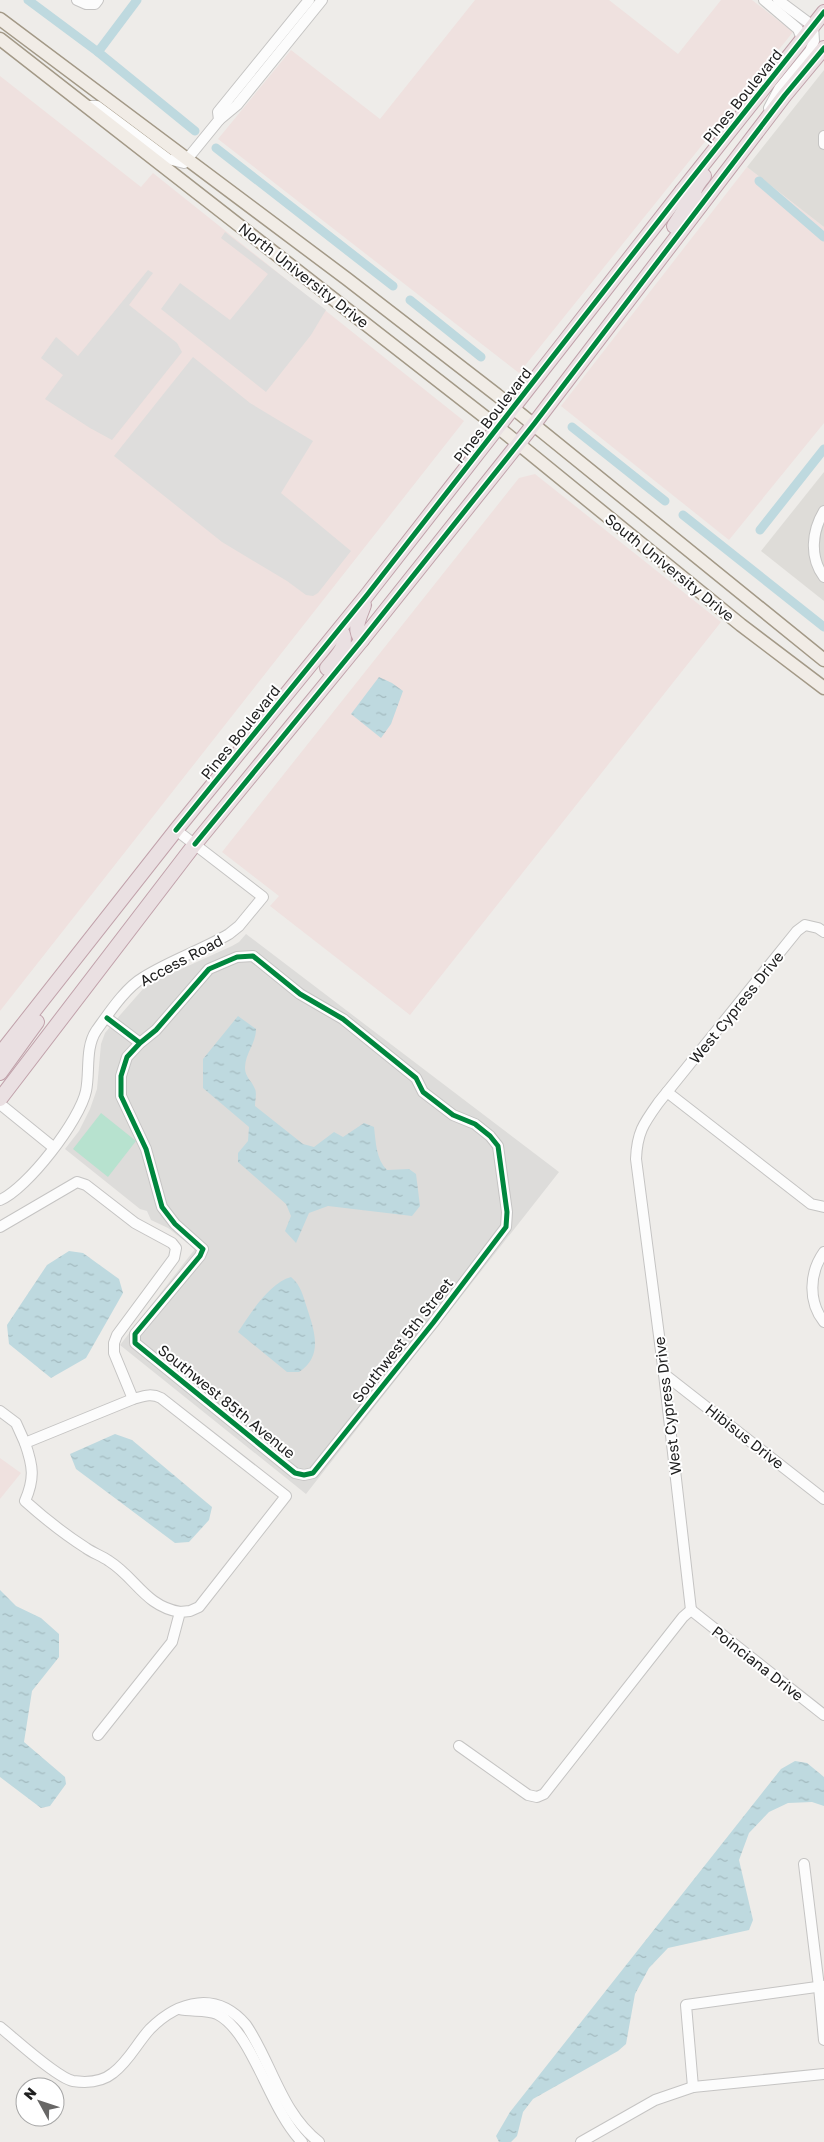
<svg xmlns="http://www.w3.org/2000/svg" width="824" height="2142" font-family="'Golos Text',sans-serif">
  <defs>
    <pattern id="water-ripples" width="26" height="14" patternUnits="userSpaceOnUse" patternTransform="scale(1.25)"><rect width="26" height="14" fill="#bed9df"/><path d="M2 4q2-2 4 0t4 0M15 11q2-2 4 0t4 0" fill="none" stroke="#a3babf"/></pattern>
  </defs>
  <rect width="100%" height="100%" fill="#eeece9"/>
  <polygon fill="#dddcda" points="246,934 559,1172 306,1494 120,1345 195,1249 168,1228 151,1220 147,1211 140,1209 65,1149 79,1131 90,1109 97,1089 101,1044 105,1033 121,1014 143,989 155,981 232,946 239,942"/>
  <g fill="#efe1df">
    <polygon points="475,0 609,0 678,54 721,0 752,0 793,32 519,373 218,139 291,50 380,119"/>
    <polygon points="0,76 141,187 153,173 464,421 0,1011"/>
    <polygon points="747,167 824,227 824,423 729,540 561,406"/>
    <polygon points="535,474 721,622 410,1015 270,906 279,896 222,852 519,478"/>
    <polygon points="0,1458 21,1473 0,1499"/>
  </g>
  <g fill="#dedcd8">
    <polygon points="824,70 824,227 747,167"/>
    <polygon points="824,472 824,601 761,551"/>
  </g>
  <polygon fill="#b7e2cf" points="101,1113 136,1141 108,1177 73,1149"/>
  <g fill="#dedddc">
    <polygon points="225,232 326,310 311,335 266,392 161,309 180,283 230,320 268,274 221,238"/>
    <polygon points="148,270 153,273 129,305 177,343 182,352 112,440 90,428 45,399 63,375 41,358 56,337 78,356"/>
    <polygon points="193,357 250,403 313,441 281,493 351,551 318,593 313,596 306,595 287,581 222,542 114,456"/>
  </g>
  <g fill="url(#water-ripples)">
    <polygon points="379,677 392,683 403,691 391,724 381,738 351,714"/>
    <path d="M238 1016 256 1029C256 1044 245 1053 245 1068 245 1077 252 1081 255 1089 257 1093 255 1101 255 1106L303 1144 314 1147 334 1132 343 1137 364 1123 374 1127C376 1143 376 1159 387 1170L409 1169 416 1174 420 1206 412 1216 328 1206 309 1213 296 1243 285 1231 291 1216 286 1204 238 1162V1153L248 1141 249 1127 203 1088V1059Z"/>
    <polygon points="69,1251 83,1253 119,1279 123,1293 86,1358 51,1378 9,1344 7,1325 47,1265"/>
    <path d="M291 1277C301 1285 303 1296 307 1308 314 1330 324 1356 299 1372H287L238 1332C250 1314 269 1283 291 1277Z"/>
    <polygon points="115,1434 132,1440 212,1507 209,1520 189,1542 175,1543 76,1469 70,1454"/>
    <polygon points="0,1590 16,1606 41,1618 59,1634 59,1657 32,1691 24,1742 65,1777 66,1784 50,1806 41,1808 0,1777"/>
    <polygon points="795,1761 807,1763 824,1777 824,1806 812,1802 788,1803 769,1812 749,1833 739,1860 753,1920 749,1930 668,1948 649,1968 635,1994 626,2044 618,2051 533,2099 523,2112 517,2136 511,2142 499,2142 496,2136 510,2112 781,1769"/>
  </g>
  <g fill="none" stroke-linecap="round" stroke-linejoin="round">
    <g stroke="#bed9df" stroke-width="9">
      <polyline points="28,0 98,52 195,131"/>
      <polyline points="98,52 137,0"/>
      <polyline points="216,148 393,286"/>
      <polyline points="759,181 824,237"/>
      <polyline points="410,300 481,357"/>
      <polyline points="572,427 665,501"/>
      <polyline points="683,515 824,627"/>
      <polyline points="760,530 824,449"/>
    </g>
    <g stroke="#c5c4c3" stroke-width="12">
      <g id="minor">
        <polyline points="77,0 86,4 95,4 98,0"/>
        <polyline points="764,0 798,29 802,39"/>
        <polyline points="88,106 97,106 168,159 184,163 219,120 218,112 309,0"/>
        <polyline points="769,108 779,89 810,51 814,41 813,26 778,0"/>
        <polyline points="219,120 237,105 322,0"/>
        <polyline points="824,136 824,144"/>
        <path d="M824 511C812 531 809 557 824 577"/>
        <polyline points="107,1018 140,1043 127,1057 121,1076 121,1096 146,1149 162,1207 175,1224 203,1249 200,1256 135,1334 135,1343 295,1473 304,1475 313,1473 433,1323 506,1227 507,1212 498,1146 490,1136 475,1124 453,1115 423,1092 416,1078 343,1019 300,994 253,956 237,957 209,969 156,1030 140,1043"/>
        <polyline points="667,1092 811,1204 824,1207"/>
        <polyline points="0,1104 53,1147"/>
        <path d="M0 1200C27 1189 80 1120 86 1091 90 1072 85 1048 96 1031 109 1013 125 988 144 977 171 960 202 950 229 934L239 926 263 897 176 830"/>
        <polyline points="0,1227 77,1182 86,1185 135,1223 172,1243 176,1248 174,1258 117,1335 114,1343 114,1353 133,1399"/>
        <path d="M824 1252C809 1273 808 1302 824 1322"/>
        <polyline points="664,1374 824,1499"/>
        <path d="M0 1411 16 1423 25 1443 133 1399C144 1396 151 1393 161 1398L286 1496 199 1607 190 1611 180 1612 172 1642 98 1735"/>
        <path d="M25 1443C33 1466 35 1478 25 1501 44 1518 64 1534 86 1548 93 1553 102 1556 109 1561 136 1578 145 1606 180 1612"/>
        <path d="M691 1610 664 1374 636 1159C637 1132 644 1123 659 1102L797 931 805 925 818 928 824 932"/>
        <polyline points="691,1610 824,1715"/>
        <polyline points="459,1746 528,1795 537,1797 544,1794 683,1617 691,1610"/>
        <polyline points="804,1864 819,1987 824,2040"/>
        <path d="M179 2009C191 2012 206 2009 217 2014 253 2032 269 2109 302 2142"/>
        <path d="M0 2027C15 2039 57 2078 73 2081 87 2083 102 2082 113 2073 129 2061 137 2043 150 2029 179 2000 217 1991 246 2025 272 2063 281 2113 319 2142"/>
        <polyline points="693,2087 686,2005 824,1986"/>
        <polyline points="581,2142 655,2100 693,2087 824,2074"/>
      </g>
    </g>
    <g stroke="#a39987" stroke-width="15">
      <g id="major">
        <polyline points="0,19 347,279 497,395 824,660"/>
        <polyline points="0,39 499,428 741,625 824,688"/>
      </g>
    </g>
    <g stroke="#c1a2ab" stroke-width="16">
      <g id="highway">
        <path d="M700 206C689 195 695 187 704 176"/>
        <polyline points="674,226 685,209 682,191"/>
        <path d="M362 640C352 629 360 617 364 605"/>
        <path d="M327 668C337 656 351 644 340 629"/>
        <polyline points="0,1054 176,830 367,595 682,191 824,12"/>
        <polyline points="0,1073 37,1022"/>
        <polyline points="0,1099 195,844 362,640 534,424 785,95 824,48"/>
      </g>
    </g>
    <use href="#minor" stroke="#fcfcfc" stroke-width="10"/>
    <use href="#major" stroke="#f1ece6" stroke-width="12"/>
    <use href="#highway" stroke="#eae0e2" stroke-width="14"/>
    <g stroke="#fff" stroke-width="8">
      <g id="cycleway">
        <polyline points="176,830 367,595 682,191 824,12"/>
        <polyline points="195,844 362,640 534,424 785,95 824,48"/>
        <polyline points="107,1018 140,1043 127,1057 121,1076 121,1096 146,1149 162,1207 175,1224 203,1249 200,1256 135,1334 135,1343 295,1473 304,1475 313,1473 433,1323 506,1227 507,1212 498,1146 490,1136 475,1124 453,1115 423,1092 416,1078 343,1019 300,994 253,956 237,957 209,969 156,1030 140,1043"/>
      </g>
    </g>
    <use href="#cycleway" stroke="#00873e" stroke-width="5"/>
  </g>
  <g text-anchor="middle" dominant-baseline="central" stroke-width="4" stroke-linejoin="round" paint-order="stroke">
    <g font-size="15" fill="#202020" stroke="#fff">
      <text transform="translate(742 96) rotate(-51)">Pines Boulevard</text>
      <text transform="translate(304 275) rotate(38)">North University Drive</text>
      <text transform="translate(492 415) rotate(-52)">Pines Boulevard</text>
      <text transform="translate(670 567) rotate(39)">South University Drive</text>
      <text transform="translate(240 732) rotate(-51)">Pines Boulevard</text>
      <text transform="translate(181 960) rotate(-28)">Access Road</text>
      <text transform="translate(736 1007) rotate(-51)">West Cypress Drive</text>
      <text transform="translate(402 1340) rotate(-52)">Southwest 5th Street</text>
      <text transform="translate(227 1401) rotate(39)">Southwest 85th Avenue</text>
      <text transform="translate(667 1406) rotate(-97)">West Cypress Drive</text>
      <text transform="translate(745 1436) rotate(38)">Hibisus Drive</text>
      <text transform="translate(758 1663) rotate(38)">Poinciana Drive</text>
    </g>
  </g>
  <g transform="translate(40 2102) rotate(310)"><circle r="24" fill="#ffffff" stroke="#a6a6a6"/>
  <path d="M0-4L9 19L0 12L-9 19Z" fill="#686766"/>
  <text y="-8" font-size="14" font-weight="bold" text-anchor="middle" fill="#202020">N</text>
  </g>
</svg>
